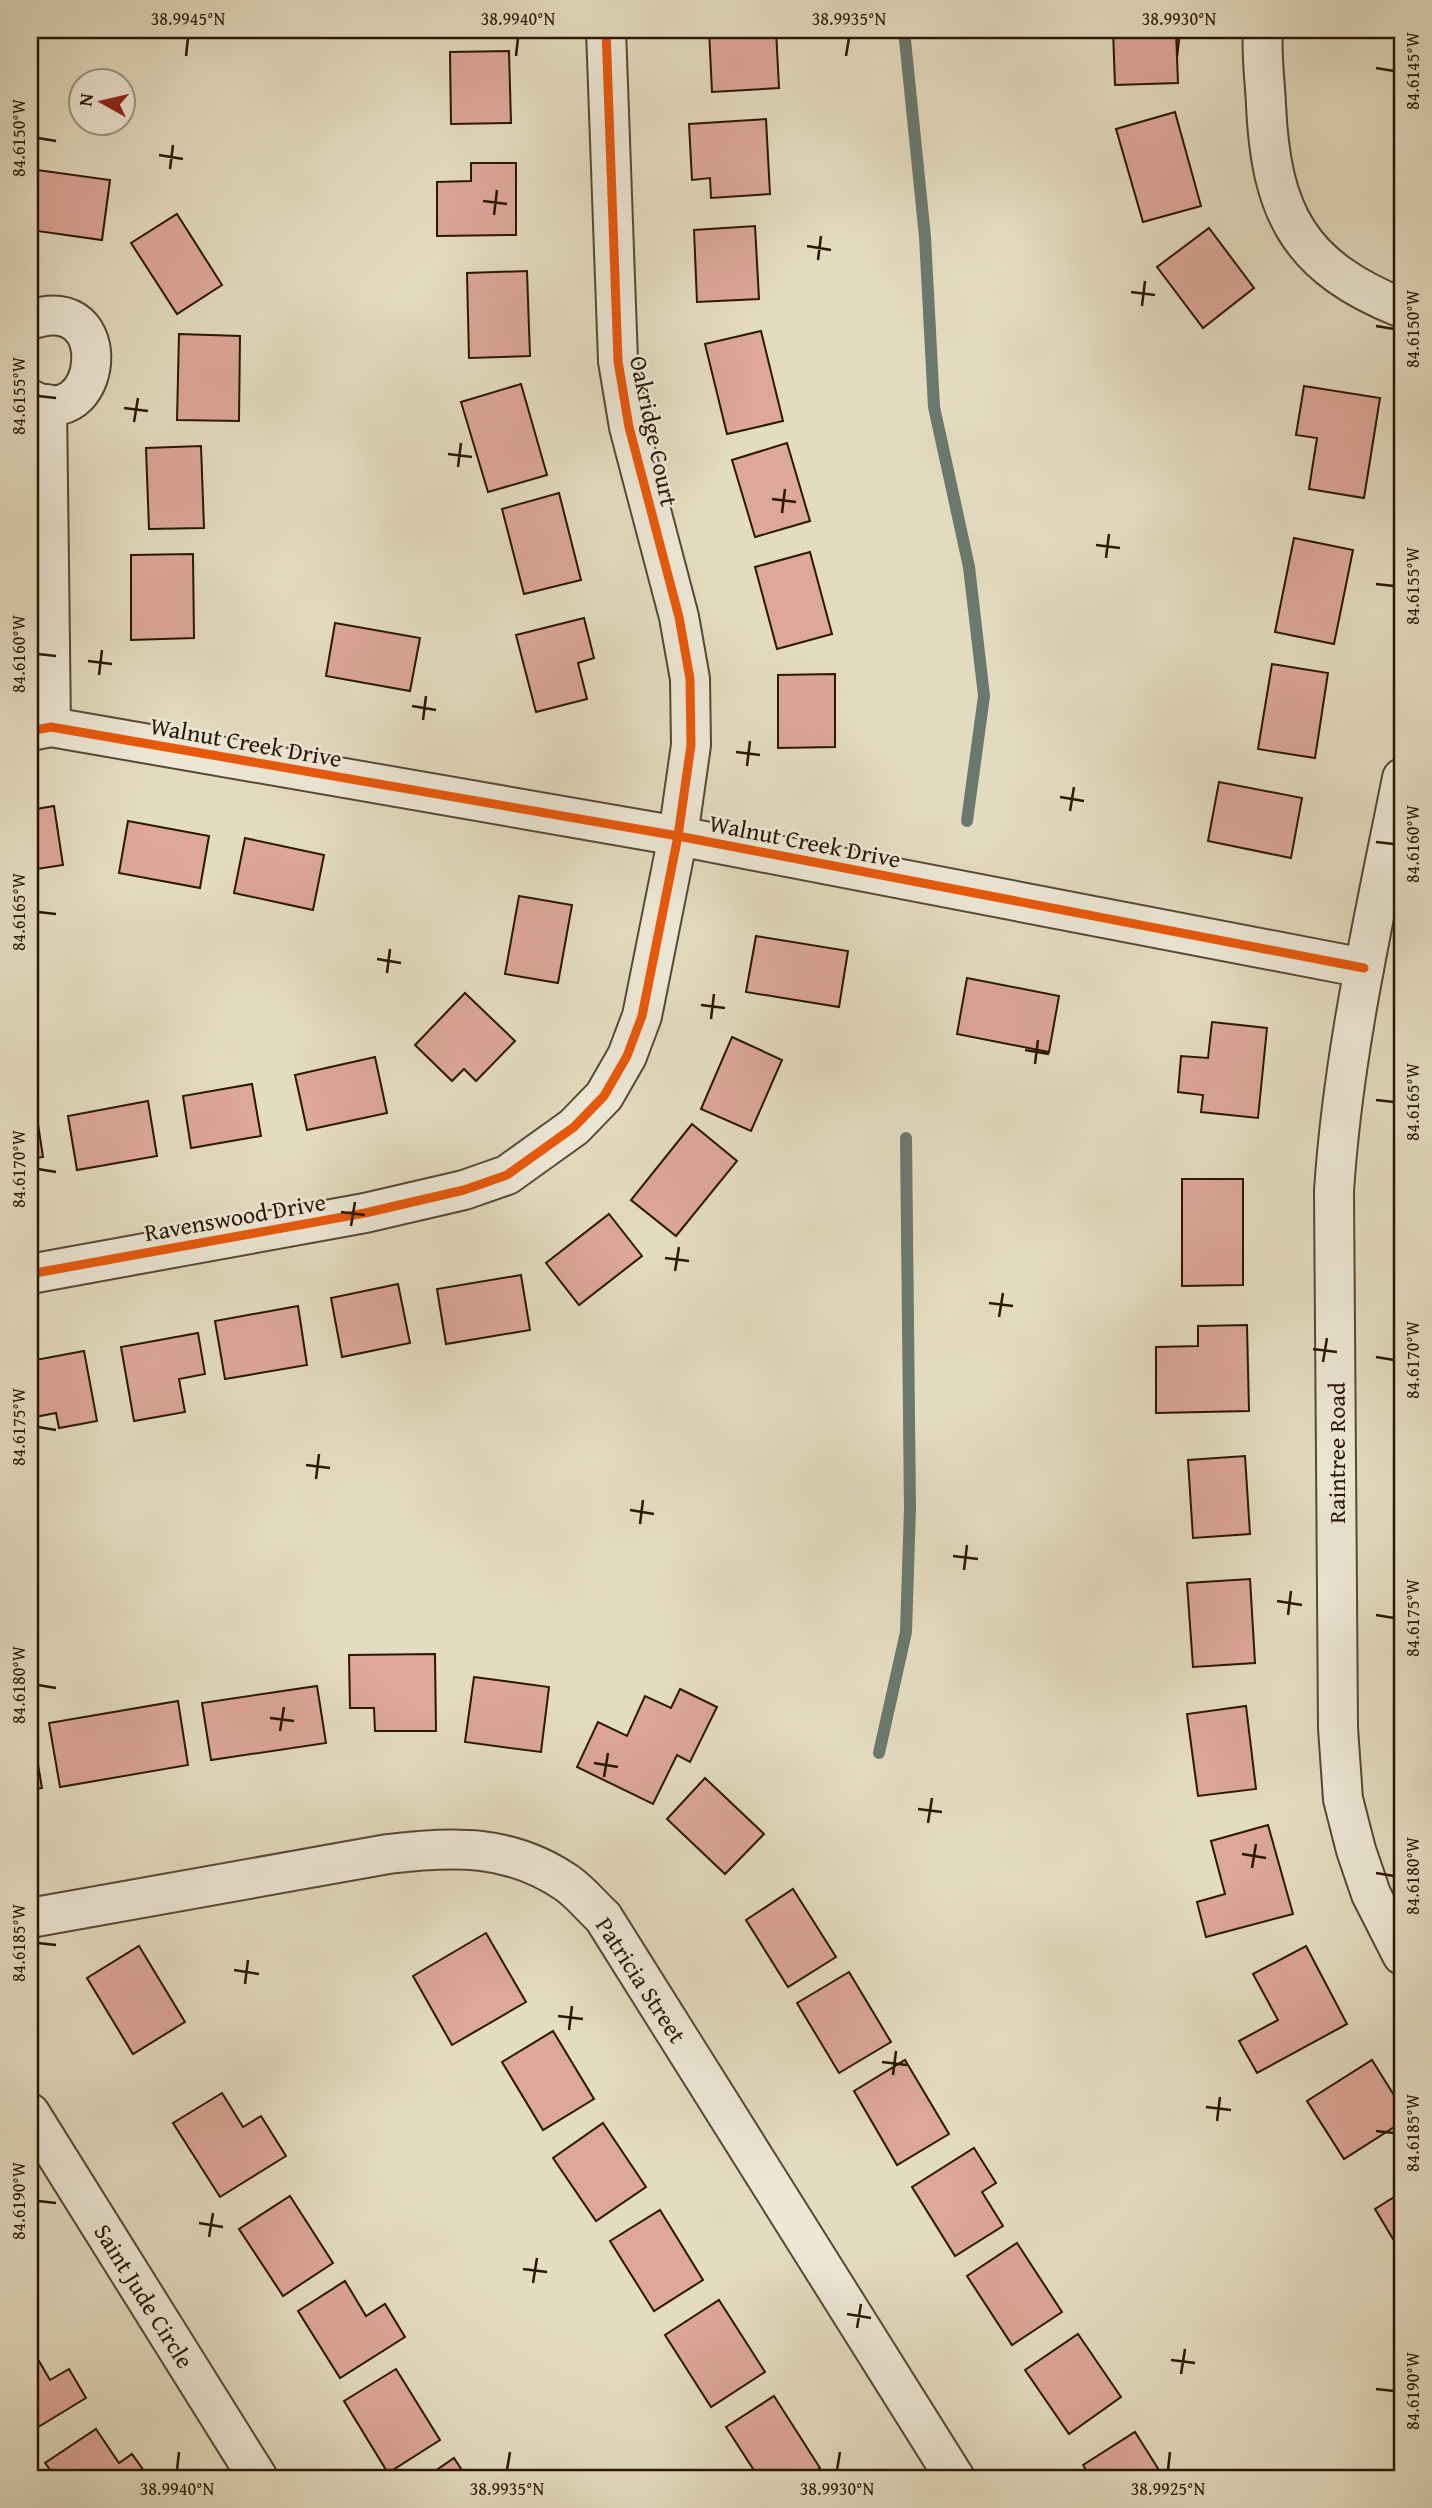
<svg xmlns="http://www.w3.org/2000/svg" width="1432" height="2508" font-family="'Gentium Book Plus',serif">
  <rect width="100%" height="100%" fill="#e4dcc0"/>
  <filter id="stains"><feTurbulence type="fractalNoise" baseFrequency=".00286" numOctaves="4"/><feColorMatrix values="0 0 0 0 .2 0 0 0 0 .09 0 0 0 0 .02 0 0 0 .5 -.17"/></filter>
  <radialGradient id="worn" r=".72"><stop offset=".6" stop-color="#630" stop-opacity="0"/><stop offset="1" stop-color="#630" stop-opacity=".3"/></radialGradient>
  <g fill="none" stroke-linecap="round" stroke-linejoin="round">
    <g stroke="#6a796e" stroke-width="12">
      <polyline points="904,30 925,237 934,407 969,567 984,696 967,821"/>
      <polyline points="879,1753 906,1632 910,1508 906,1138"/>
    </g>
  </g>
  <g fill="#dda799" stroke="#2a1605" stroke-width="2">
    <polygon points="709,30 776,30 779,88 712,92"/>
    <polygon points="1113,30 1176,30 1178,83 1115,85"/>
    <polygon points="509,51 511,123 451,124 450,52"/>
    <polygon points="1175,112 1201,206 1143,222 1116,129"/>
    <polygon points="766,119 770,194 711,198 710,178 692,180 689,124"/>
    <polygon points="471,163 516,163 516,235 437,236 437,182 471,181"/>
    <polygon points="30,169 110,180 102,240 30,230"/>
    <polygon points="177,214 222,285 177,314 131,243"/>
    <polygon points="755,226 759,299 697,302 694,230"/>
    <polygon points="1209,228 1254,288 1203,328 1157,267"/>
    <polygon points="527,271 530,356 469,358 467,273"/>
    <polygon points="761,331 783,421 727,434 705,344"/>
    <polygon points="179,334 240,336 239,421 177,420"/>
    <polygon points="521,384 547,475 488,492 461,402"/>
    <polygon points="1304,386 1380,398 1364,498 1309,489 1317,438 1296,435"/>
    <polygon points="787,443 810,521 755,537 732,460"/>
    <polygon points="201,446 204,528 149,529 146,448"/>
    <polygon points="559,493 581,580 524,594 502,509"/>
    <polygon points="1294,538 1353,550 1334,644 1275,632"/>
    <polygon points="810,552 832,634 777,649 755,567"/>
    <polygon points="193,554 194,638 131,640 131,555"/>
    <polygon points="584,618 594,658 578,663 587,699 536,712 516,635"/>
    <polygon points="335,623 420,638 410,691 326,676"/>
    <polygon points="1272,664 1328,673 1315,758 1258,749"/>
    <polygon points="835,674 835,747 778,748 778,675"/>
    <polygon points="1219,782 1302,798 1291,858 1208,841"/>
    <polygon points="54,806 63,865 30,870 30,810"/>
    <polygon points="128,821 209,836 200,888 119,873"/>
    <polygon points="245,838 324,855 313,910 234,893"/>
    <polygon points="519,896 572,905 558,983 505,974"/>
    <polygon points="756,936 848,951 839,1007 746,992"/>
    <polygon points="967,978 1059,996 1049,1052 957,1034"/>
    <polygon points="465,993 515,1041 476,1081 464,1069 452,1081 415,1045"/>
    <polygon points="1212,1022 1267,1028 1258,1118 1201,1112 1203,1095 1178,1092 1181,1056 1208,1058"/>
    <polygon points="732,1037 782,1060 751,1131 701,1109"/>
    <polygon points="375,1057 387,1113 307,1130 295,1075"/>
    <polygon points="252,1084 261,1136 191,1148 183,1096"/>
    <polygon points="30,1098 34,1098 43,1157 30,1159"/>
    <polygon points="148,1101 157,1156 77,1170 68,1116"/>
    <polygon points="692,1124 737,1161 676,1236 631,1200"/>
    <polygon points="1182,1179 1243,1179 1243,1285 1182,1286"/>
    <polygon points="609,1214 642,1256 579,1305 546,1263"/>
    <polygon points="521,1275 530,1330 446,1344 437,1289"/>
    <polygon points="398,1284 410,1343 342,1357 331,1298"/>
    <polygon points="298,1306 307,1365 225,1379 215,1321"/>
    <polygon points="1247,1325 1249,1411 1156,1413 1156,1347 1198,1346 1198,1326"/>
    <polygon points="198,1333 205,1374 179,1379 185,1412 134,1421 121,1347"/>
    <polygon points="84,1351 97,1421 59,1428 56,1413 30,1418 30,1361"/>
    <polygon points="1245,1456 1250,1534 1193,1538 1188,1460"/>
    <polygon points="1250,1579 1255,1663 1193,1667 1187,1583"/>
    <polygon points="435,1654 436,1731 375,1731 374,1708 350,1708 349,1655"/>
    <polygon points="474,1677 549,1687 541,1752 465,1742"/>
    <polygon points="317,1686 326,1743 211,1760 202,1703"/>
    <polygon points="680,1689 717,1707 690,1762 677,1755 653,1804 577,1767 598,1722 627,1736 645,1696 671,1708"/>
    <polygon points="178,1701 188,1765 60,1787 49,1723"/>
    <polygon points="1246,1706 1256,1789 1198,1796 1187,1714"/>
    <polygon points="30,1729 32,1729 42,1788 30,1790"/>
    <polygon points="705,1778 764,1834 725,1874 667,1819"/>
    <polygon points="1268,1825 1293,1914 1206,1937 1197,1902 1225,1894 1211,1841"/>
    <polygon points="793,1889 836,1957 788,1987 746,1920"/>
    <polygon points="486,1933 526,2002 452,2045 413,1976"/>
    <polygon points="139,1946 185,2022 133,2054 87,1978"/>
    <polygon points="1306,1946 1347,2024 1257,2073 1239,2041 1278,2020 1253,1974"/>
    <polygon points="849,1972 891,2042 839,2073 797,2003"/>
    <polygon points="553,2031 594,2099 543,2130 502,2062"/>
    <polygon points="905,2060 949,2134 897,2165 854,2091"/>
    <polygon points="1372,2060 1402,2108 1402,2122 1344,2159 1307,2101"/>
    <polygon points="222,2093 243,2127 261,2116 286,2156 220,2197 173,2123"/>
    <polygon points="603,2123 646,2187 596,2221 553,2158"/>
    <polygon points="974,2148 996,2183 982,2192 1003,2226 955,2256 912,2187"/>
    <polygon points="1402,2192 1402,2254 1375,2209"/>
    <polygon points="290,2196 333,2263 283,2296 239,2229"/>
    <polygon points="660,2210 703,2280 654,2311 610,2241"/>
    <polygon points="1017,2243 1062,2312 1012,2345 967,2276"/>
    <polygon points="345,2281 366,2316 385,2304 405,2337 340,2378 298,2311"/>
    <polygon points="719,2300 765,2372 711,2407 665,2335"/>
    <polygon points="1078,2334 1121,2397 1069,2434 1025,2370"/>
    <polygon points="32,2349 50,2380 69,2369 86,2398 30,2432 30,2351"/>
    <polygon points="396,2369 440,2440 388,2473 344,2401"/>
    <polygon points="774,2396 820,2468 806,2478 759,2478 726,2427"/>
    <polygon points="96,2429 119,2463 132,2454 149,2478 56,2478 45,2463"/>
    <polygon points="1135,2432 1164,2478 1091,2478 1083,2465"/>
    <polygon points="454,2458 467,2478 425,2478"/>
  </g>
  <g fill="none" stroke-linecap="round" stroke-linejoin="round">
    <g stroke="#584834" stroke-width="42">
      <g id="minor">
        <path d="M1263 30C1261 55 1265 80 1266 105 1271 213 1299 267 1402 308"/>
        <path d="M30 320C120 288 103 438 30 399"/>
        <polyline points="47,404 51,727"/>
        <polyline points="30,731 51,727 678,836 1364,968"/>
        <path d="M1402 778C1375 914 1343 1052 1334 1191L1338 1728 1343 1799 1356 1850 1371 1894 1402 1955"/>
        <polyline points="30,1274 365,1213 464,1190 507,1175 574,1127 604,1096 627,1056 642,1016 678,836 691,745 690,679 679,617 629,427 618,361 606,30"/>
        <path d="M30 1918 388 1854C453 1846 510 1844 567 1883 580 1892 591 1906 603 1917L955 2478"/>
        <polyline points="30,2113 258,2478"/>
      </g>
    </g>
    <use href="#minor" stroke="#ede8d6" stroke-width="38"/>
    <g stroke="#ede8d6" stroke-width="13">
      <g id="cycleway">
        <polyline points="30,731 51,727 678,836 1364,968"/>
        <polyline points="30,1274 365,1213 464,1190 507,1175 574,1127 604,1096 627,1056 642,1016 678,836 691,745 690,679 679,617 629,427 618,361 606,30"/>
      </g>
    </g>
    <use href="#cycleway" stroke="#e8590c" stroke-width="9"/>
  </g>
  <path fill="none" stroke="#2a1605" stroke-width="2.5" d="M186 56 188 38M516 56 518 38M846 56 849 38M1177 56 1179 38M1376 68 1394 71M38 138 56 141M159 155 183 159M170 169 173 145M483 201 507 204M494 215 497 190M807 246 831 250M818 260 821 236M1131 292 1155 295M1142 306 1145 281M1376 326 1394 329M38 396 56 398M124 408 148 411M134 422 138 398M448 454 472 457M458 467 461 443M772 499 796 502M782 513 785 489M1096 545 1120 548M1106 558 1109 534M1376 584 1394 586M38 654 56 656M88 661 112 664M99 675 102 650M412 706 436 710M423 720 426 696M736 752 760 755M747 766 750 741M1060 797 1084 801M1070 811 1074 787M1376 842 1394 844M38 912 56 914M377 959 401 963M387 973 390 949M701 1005 725 1008M711 1019 714 994M1025 1050 1049 1054M1035 1064 1038 1040M1376 1100 1394 1102M38 1169 56 1172M341 1212 365 1215M351 1226 355 1202M665 1258 689 1261M675 1271 679 1247M989 1303 1013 1306M999 1317 1003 1293M1313 1349 1337 1352M1376 1357 1394 1360M1323 1362 1327 1338M38 1427 56 1430M306 1465 330 1468M316 1479 319 1454M630 1510 654 1514M640 1524 643 1500M953 1556 978 1559M964 1570 967 1545M1277 1601 1302 1605M1288 1615 1291 1591M1376 1615 1394 1618M38 1685 56 1688M270 1718 294 1721M280 1731 284 1707M594 1763 618 1767M604 1777 608 1753M918 1809 942 1812M928 1823 932 1798M1242 1854 1266 1858M1252 1868 1256 1844M1376 1873 1394 1876M38 1943 56 1945M234 1970 259 1974M245 1984 248 1960M558 2016 583 2019M569 2030 572 2006M882 2062 907 2065M893 2075 896 2051M1206 2107 1231 2110M1217 2121 1220 2097M1376 2131 1394 2133M38 2201 56 2203M199 2223 223 2227M209 2237 213 2213M523 2269 547 2272M533 2283 537 2258M847 2314 871 2318M857 2328 861 2304M1171 2360 1195 2363M1181 2374 1185 2349M1376 2389 1394 2391M177 2470 179 2452M507 2470 510 2452M837 2470 840 2452M1168 2470 1170 2452"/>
  <g text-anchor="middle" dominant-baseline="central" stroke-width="5" stroke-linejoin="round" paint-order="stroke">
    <g font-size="24" fill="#2a1605" stroke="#ede8d6">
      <text transform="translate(654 431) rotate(78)">Oakridge Court</text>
      <text transform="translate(246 742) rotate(10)">Walnut Creek Drive</text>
      <text transform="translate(805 841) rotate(11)">Walnut Creek Drive</text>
      <text transform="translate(235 1217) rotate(-10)">Ravenswood Drive</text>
      <text transform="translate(1336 1453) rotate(-90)">Raintree Road</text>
      <text transform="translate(641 1980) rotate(57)">Patricia Street</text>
      <text transform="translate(144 2296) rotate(58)">Saint Jude Circle</text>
    </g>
  </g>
  <rect width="1432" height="2508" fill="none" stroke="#e4dcc0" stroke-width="77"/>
  <g transform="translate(102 102) rotate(278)"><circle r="33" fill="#ede8d6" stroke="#9f9482" stroke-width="2"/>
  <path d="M0-5L12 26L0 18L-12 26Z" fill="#8f2418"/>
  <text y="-10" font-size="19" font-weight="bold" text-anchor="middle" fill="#2a1605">N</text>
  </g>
  <rect x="38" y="38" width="1356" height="2432" fill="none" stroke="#2a1605" stroke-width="2.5"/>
  <g font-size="18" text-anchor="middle" fill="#2a1605">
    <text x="188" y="25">38.9945°N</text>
    <text x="518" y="25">38.9940°N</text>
    <text x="849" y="25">38.9935°N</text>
    <text x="1179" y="25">38.9930°N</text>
    <text transform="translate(1413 71) rotate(-90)" y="6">84.6145°W</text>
    <text transform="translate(19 138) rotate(-90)" y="6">84.6150°W</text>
    <text transform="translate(1413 329) rotate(-90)" y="6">84.6150°W</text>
    <text transform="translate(19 396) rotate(-90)" y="6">84.6155°W</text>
    <text transform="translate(1413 586) rotate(-90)" y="6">84.6155°W</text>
    <text transform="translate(19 654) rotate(-90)" y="6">84.6160°W</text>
    <text transform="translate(1413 844) rotate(-90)" y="6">84.6160°W</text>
    <text transform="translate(19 912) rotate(-90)" y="6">84.6165°W</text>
    <text transform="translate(1413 1102) rotate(-90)" y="6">84.6165°W</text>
    <text transform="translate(19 1169) rotate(-90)" y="6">84.6170°W</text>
    <text transform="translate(1413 1360) rotate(-90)" y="6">84.6170°W</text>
    <text transform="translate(19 1427) rotate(-90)" y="6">84.6175°W</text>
    <text transform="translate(1413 1618) rotate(-90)" y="6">84.6175°W</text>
    <text transform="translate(19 1685) rotate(-90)" y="6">84.6180°W</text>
    <text transform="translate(1413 1876) rotate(-90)" y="6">84.6180°W</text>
    <text transform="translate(19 1943) rotate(-90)" y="6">84.6185°W</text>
    <text transform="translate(1413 2133) rotate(-90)" y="6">84.6185°W</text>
    <text transform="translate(19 2201) rotate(-90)" y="6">84.6190°W</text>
    <text transform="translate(1413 2391) rotate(-90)" y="6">84.6190°W</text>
    <text x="177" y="2495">38.9940°N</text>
    <text x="507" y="2495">38.9935°N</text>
    <text x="837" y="2495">38.9930°N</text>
    <text x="1168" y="2495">38.9925°N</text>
  </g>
  <rect width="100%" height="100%" filter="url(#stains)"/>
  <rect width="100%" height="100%" fill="url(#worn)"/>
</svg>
